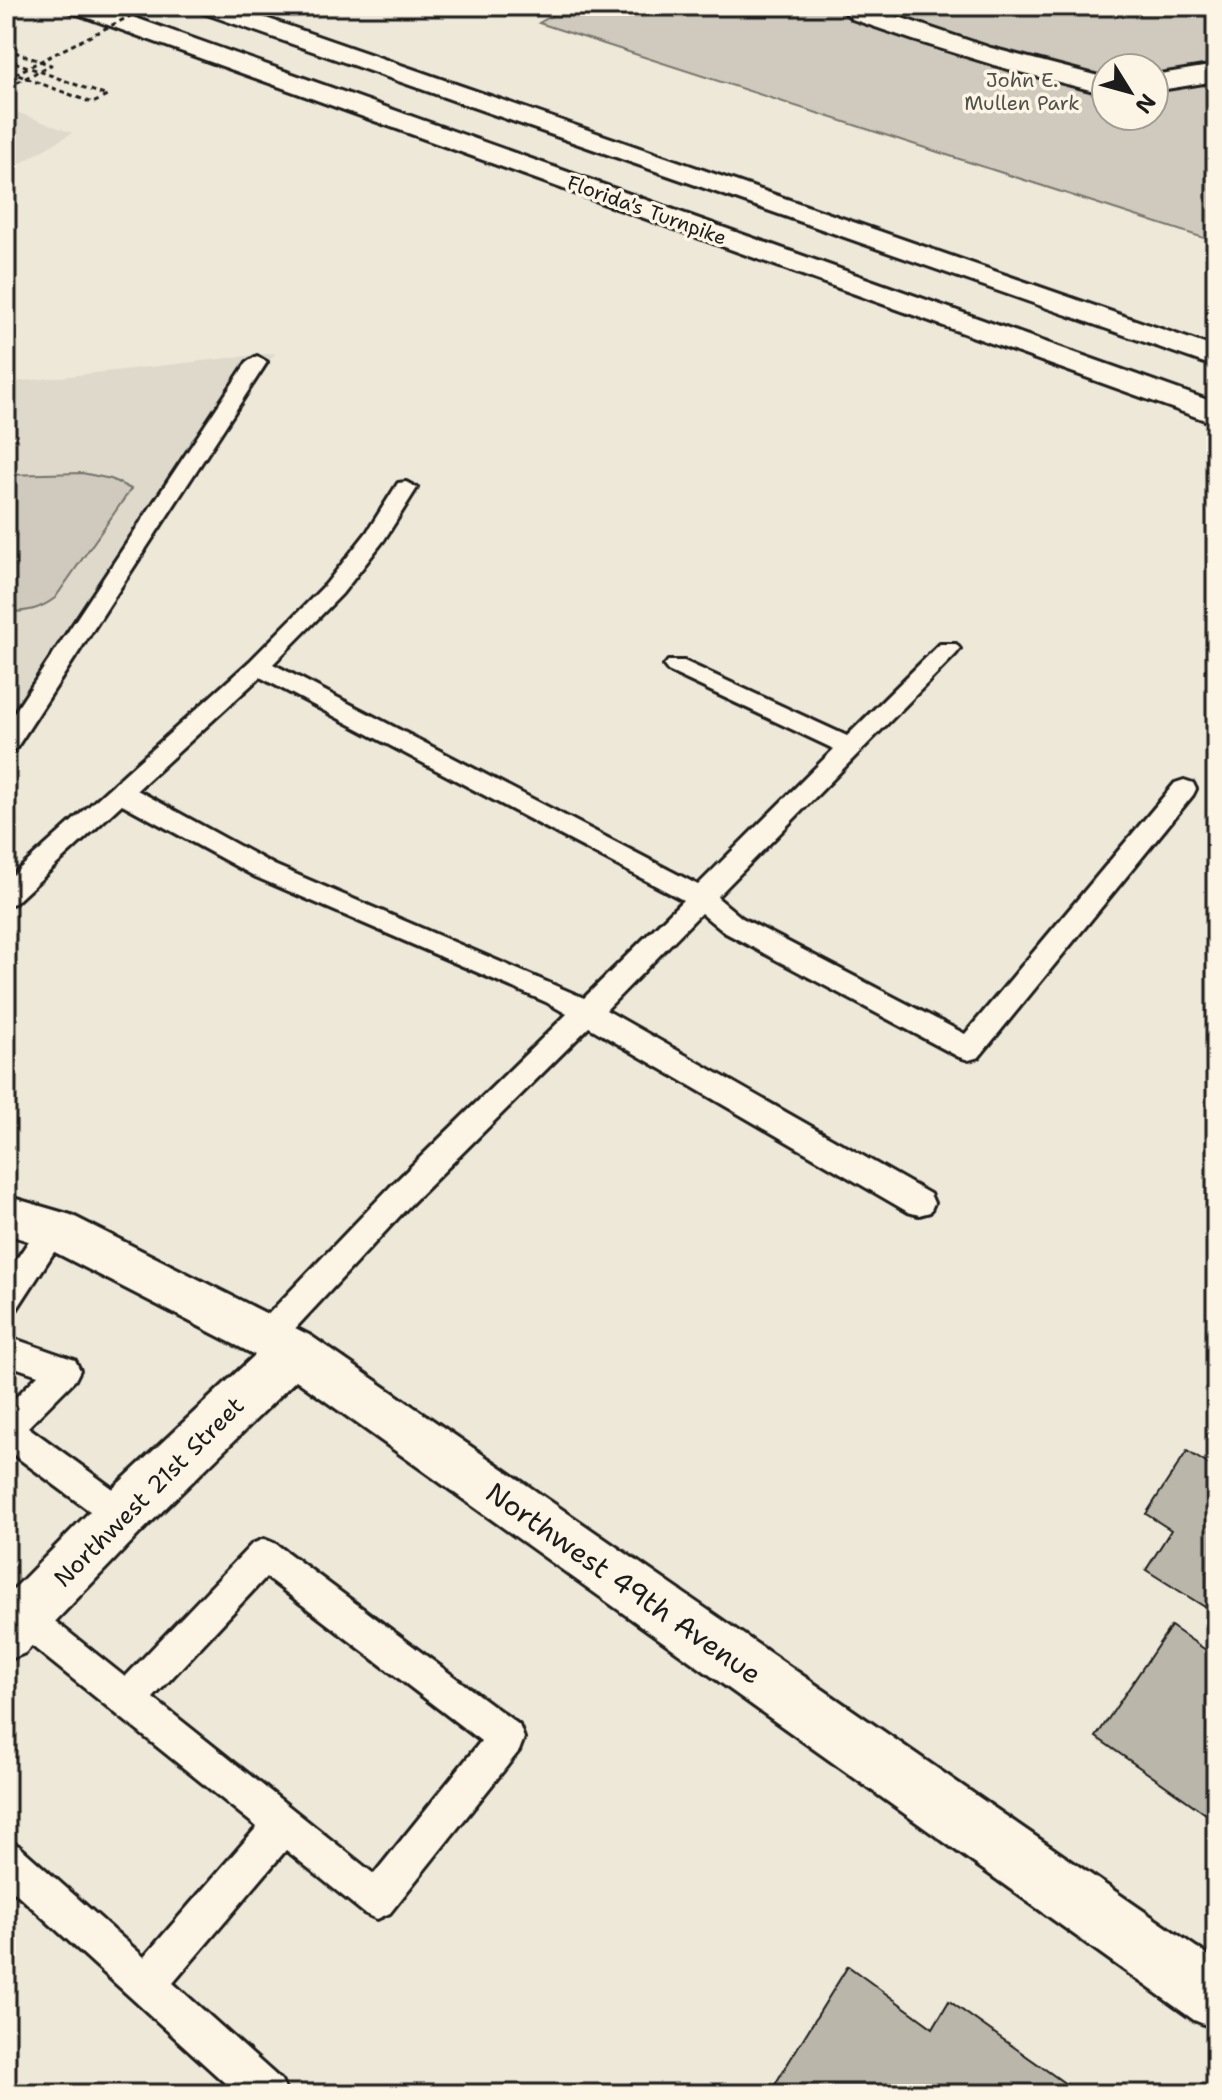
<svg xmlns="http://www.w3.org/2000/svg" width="1222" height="2100" font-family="'Shantell Sans',sans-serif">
  <rect width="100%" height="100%" fill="#eee8d9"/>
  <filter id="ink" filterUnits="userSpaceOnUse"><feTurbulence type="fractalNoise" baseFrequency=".0125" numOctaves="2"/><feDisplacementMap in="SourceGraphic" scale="16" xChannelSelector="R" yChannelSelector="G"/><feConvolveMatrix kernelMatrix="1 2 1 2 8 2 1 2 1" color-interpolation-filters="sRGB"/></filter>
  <g filter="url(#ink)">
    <g fill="#ded9cb">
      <polygon points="6,108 72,133 6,172"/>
      <polygon points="275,353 6,724 6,383"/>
    </g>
    <g fill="#cfcabd" stroke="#76736c" stroke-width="2" fill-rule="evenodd">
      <path d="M569 6H1216V242L539 23ZM1106 68H1154V116H1106Z"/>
      <path d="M82 473 111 479 131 489 55 598C39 610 26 612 6 612V475Z"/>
    </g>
    <g fill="#bab6aa" stroke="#1c1c1c" stroke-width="2">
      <polygon points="1187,1451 1216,1469 1216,1614 1146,1570 1171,1530 1146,1514"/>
      <polygon points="1171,1626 1216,1657 1216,1821 1096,1737"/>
      <polygon points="848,1966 933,2028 949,2001 1080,2094 769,2094"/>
    </g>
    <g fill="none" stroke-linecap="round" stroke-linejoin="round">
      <g stroke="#1c1c1c" stroke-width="6">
        <g id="lane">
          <polygon points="257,356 267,362 15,750 6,752 6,725 247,362"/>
          <path d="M406 482 417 488 384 540 342 594 273 664 698 885 834 749 668 671 664 666 668 661H684L847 736 940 644H956L960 649 956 654 717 897 742 918 965 1034 1175 783 1184 780 1193 783 1196 789 1193 795 979 1057 969 1060 959 1057 724 932 701 913 606 1010 930 1194 934 1203 930 1212 919 1215 908 1212 589 1027 410 1205 277 1348 266 1351 255 1348 250 1338 255 1328 390 1187 567 1014 546 1002 256 877 122 804 15 903 6 905V881L250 661 326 584 367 532 398 483ZM260 677 683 900 584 998 274 865 137 790Z"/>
          <polygon points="54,1217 65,1220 69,1229 17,1309 6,1313 6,1275 43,1220"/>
          <polygon points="6,1336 75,1360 80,1370 75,1380 28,1427 134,1504 139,1515 134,1526 122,1530 110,1526 6,1449 6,1407 38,1375 6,1364"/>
          <path d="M264 1539 276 1544 519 1725 524 1738 519 1751 390 1913 377 1919 364 1913 286 1850 173 1983 281 2080 287 2094H237L6 1884V1840L19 1846 144 1957 257 1827 12 1630 7 1618 12 1606 24 1602 36 1606 125 1677 252 1544ZM266 1577 481 1741 374 1874 153 1698Z"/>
        </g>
      </g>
      <g stroke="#1c1c1c" stroke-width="6">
        <g id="street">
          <polygon points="839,6 866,6 991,48 1106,78 1106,94 1004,68 913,40 852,19"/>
          <polygon points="1216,65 1216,81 1154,91 1154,75"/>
        </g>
      </g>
      <g stroke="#1c1c1c" stroke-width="6">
        <polygon id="secondary" points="6,1196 71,1215 311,1336 1216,1961 1216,2029 1194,2020 296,1380 141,1532 25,1653 6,1661 6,1597 103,1498 255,1355 41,1245 6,1234"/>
      </g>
      <g stroke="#1c1c1c" stroke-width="6">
        <g id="highway">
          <polygon points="66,6 102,6 1216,403 1216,424 69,11"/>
          <polygon points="195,6 231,6 1216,348 1216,367 198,11"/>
        </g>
      </g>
      <g stroke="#1c1c1c" stroke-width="3" stroke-dasharray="5 4" stroke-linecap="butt">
        <polyline points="6,49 51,65 6,88"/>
        <polyline points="6,59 107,96 93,103 15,74"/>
      </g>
      <use href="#lane" fill="#fcf5e5" fill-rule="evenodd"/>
      <use href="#street" fill="#fcf5e5" fill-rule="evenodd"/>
      <use href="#secondary" fill="#fcf5e5" fill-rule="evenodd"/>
      <use href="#highway" fill="#fcf5e5" fill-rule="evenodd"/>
      <polyline stroke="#1c1c1c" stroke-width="3" stroke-dasharray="5 4" stroke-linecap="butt" points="15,74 150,6"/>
    </g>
  </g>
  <g text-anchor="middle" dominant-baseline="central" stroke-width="7" stroke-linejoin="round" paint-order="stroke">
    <g font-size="20" fill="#52504c" stroke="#fcf5e5">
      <text x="1022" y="80">John E.<tspan x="1022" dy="23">Mullen Park</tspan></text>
    </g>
    <g font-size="20" fill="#1c1c1c" stroke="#fcf5e5">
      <text transform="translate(647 210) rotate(20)">Florida's Turnpike</text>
    </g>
    <g font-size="24" fill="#1c1c1c" stroke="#fcf5e5">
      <text transform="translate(149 1492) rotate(-45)">Northwest 21st Street</text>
    </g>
    <g font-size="28" fill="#1c1c1c" stroke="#fcf5e5">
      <text transform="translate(624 1583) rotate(35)">Northwest 49th Avenue</text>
    </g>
  </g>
  <rect width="1222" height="2100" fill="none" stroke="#fcf5e5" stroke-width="32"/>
  <rect x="16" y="16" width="1190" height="2068" fill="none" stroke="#1c1c1c" stroke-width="3" filter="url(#ink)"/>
  <g transform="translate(1130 92) rotate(127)"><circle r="38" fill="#fcf5e5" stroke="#a29e95" stroke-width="2"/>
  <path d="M0-6L14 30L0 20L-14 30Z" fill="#1c1c1c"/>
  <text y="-12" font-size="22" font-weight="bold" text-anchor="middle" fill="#1c1c1c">N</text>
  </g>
</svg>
